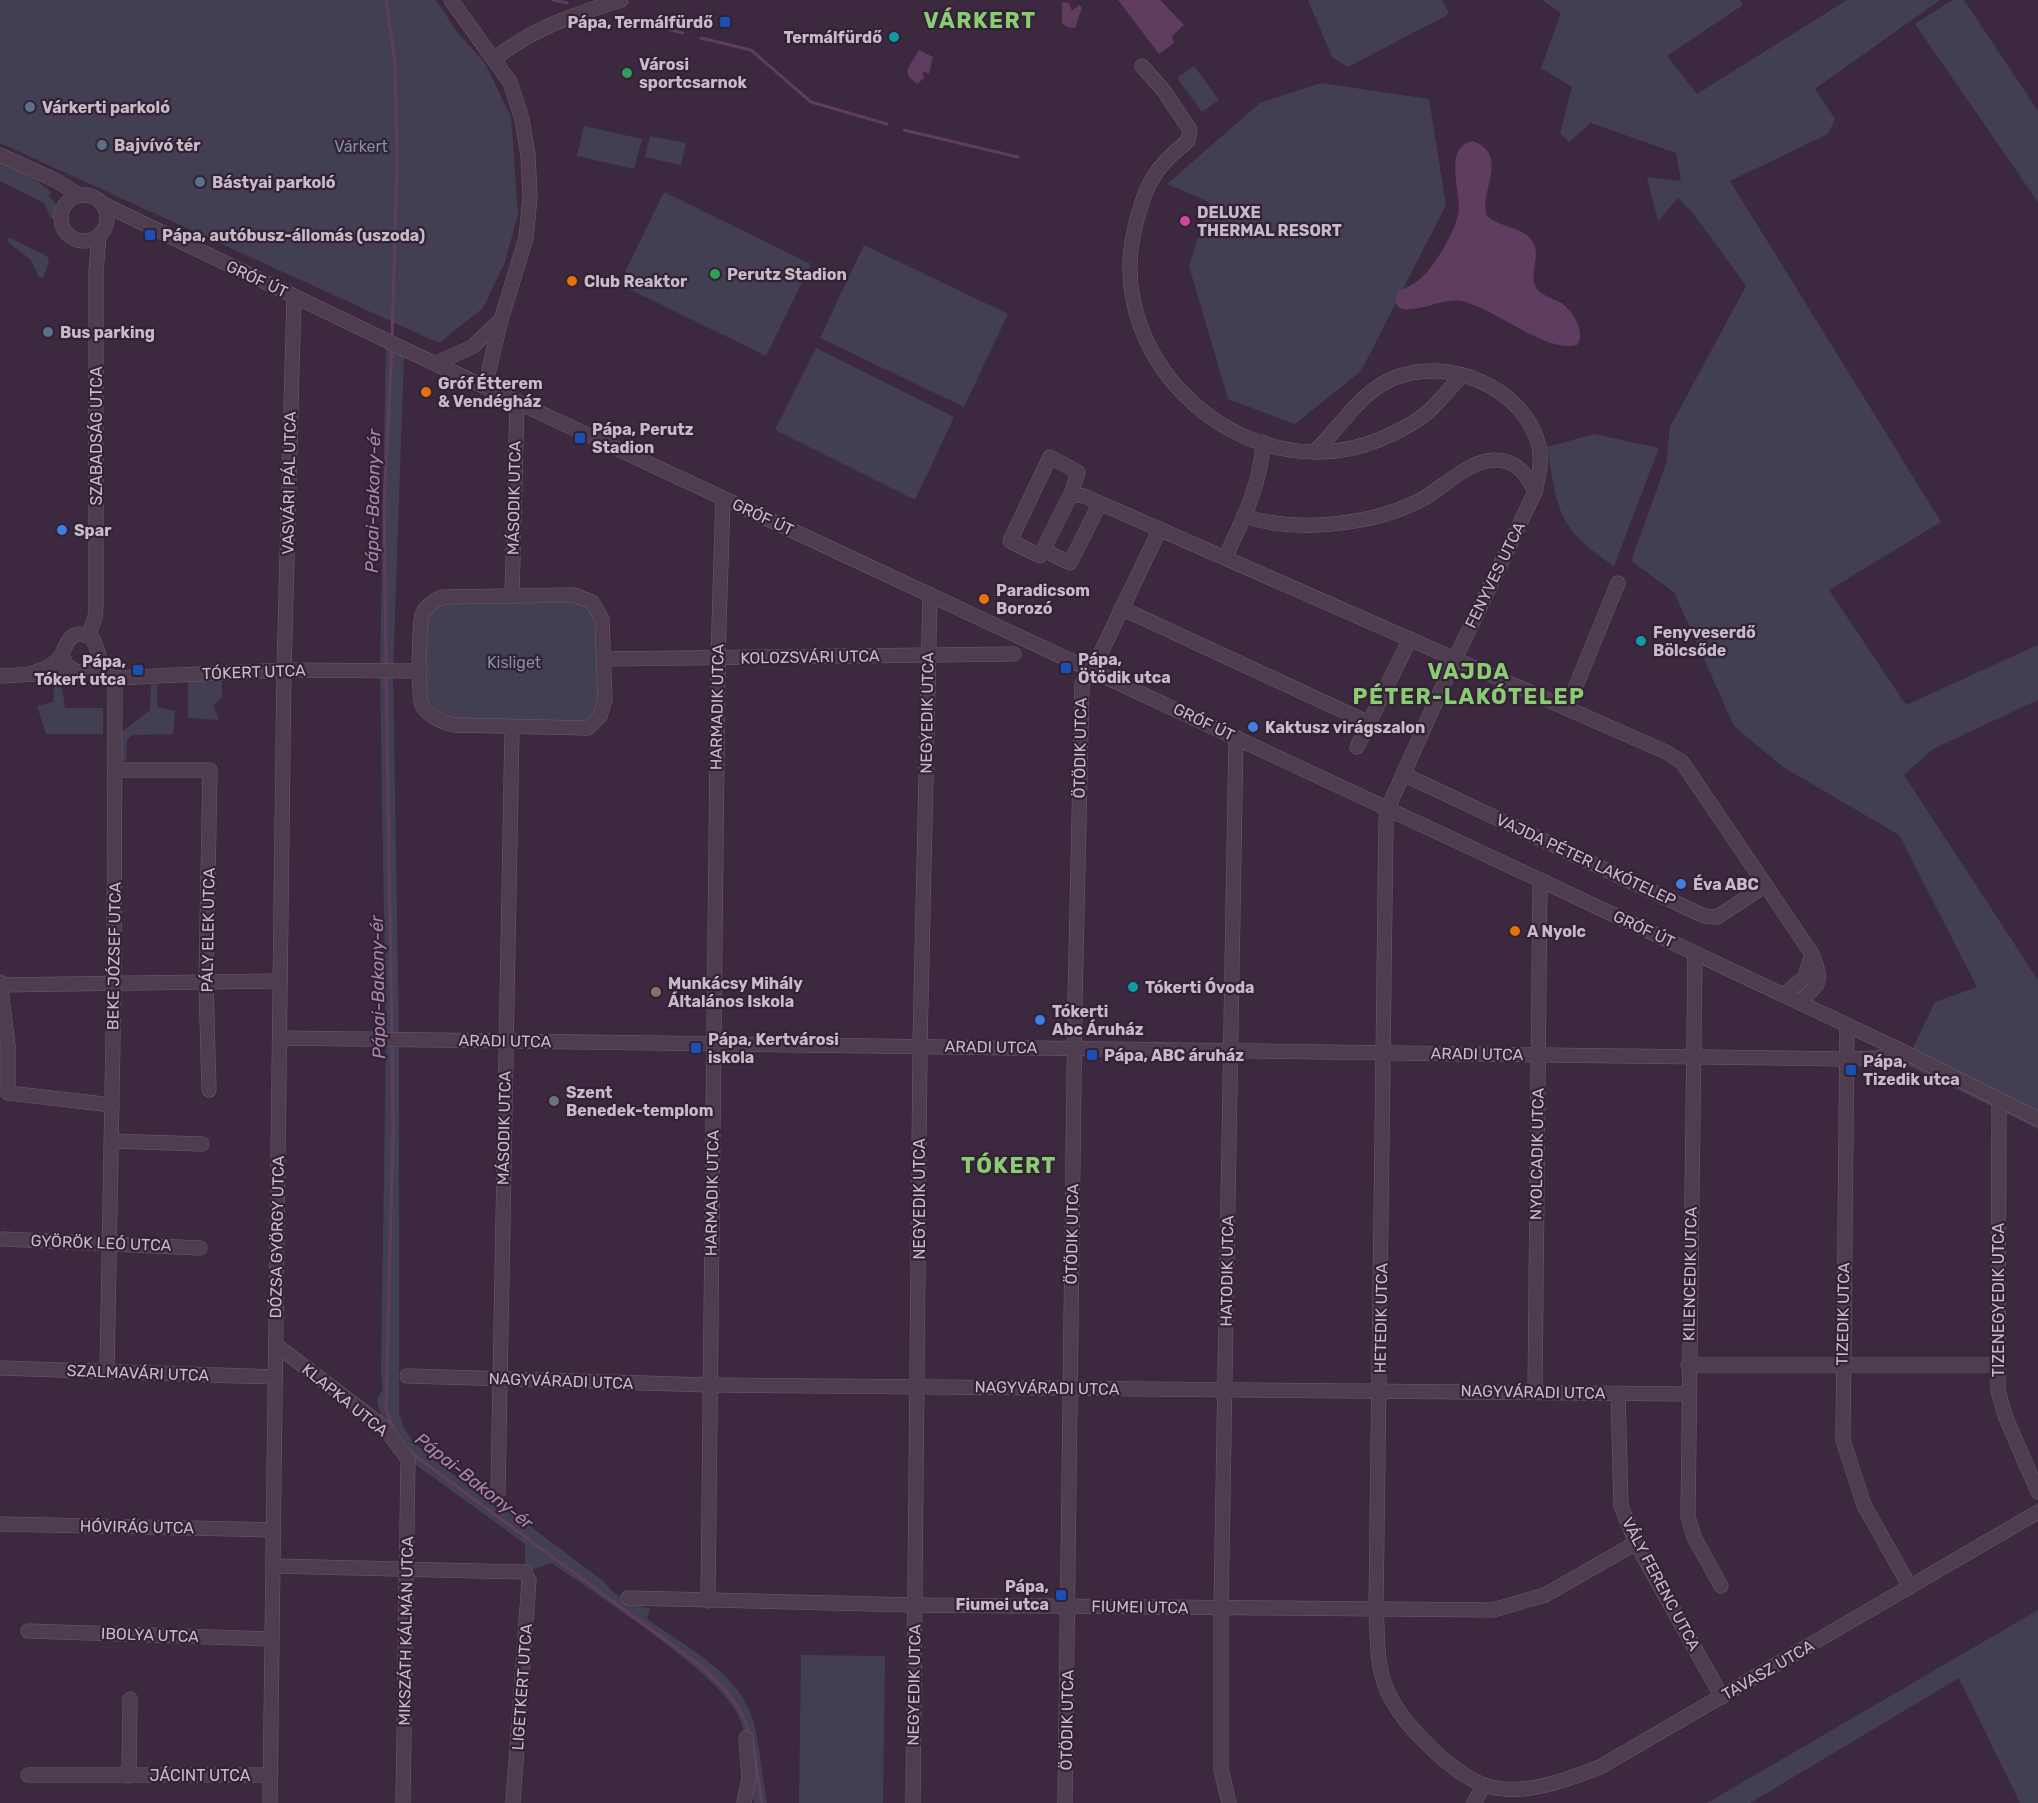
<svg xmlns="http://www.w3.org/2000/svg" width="2038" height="1803" font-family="Rubik,sans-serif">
  <rect width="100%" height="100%" fill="#3c293f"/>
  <g fill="#423f53">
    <polygon points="0,0 436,0 457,32 485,63 511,117 518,214 505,262 483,308 439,343 0,143"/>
    <polygon points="1308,0 1442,0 1449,14 1348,67 1332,57"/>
    <polygon points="1542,0 1740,0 1743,5 1667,56 1697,94 1847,0 1940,0 1815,89 1835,119 1828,134 1730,181 1941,522 1829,590 1906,705 2038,645 2038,700 1933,749 1904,775 2038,980 2038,1129 1905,1064 1935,1002 1977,987 1899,835 1783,767 1734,726 1674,592 1631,561 1666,464 1670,427 1746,286 1693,213 1678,198 1658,221 1647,177 1681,181 1676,153 1591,123 1569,142 1560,133 1572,87 1541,68 1561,13"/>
    <polygon points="1953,0 1964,0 2038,111 2038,202 1915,24"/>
    <polygon points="1194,66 1219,100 1202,112 1177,78"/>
    <polygon points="1321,83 1429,99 1446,205 1361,371 1295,424 1228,399 1189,266 1209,202 1167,184 1260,103"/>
    <polygon points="584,126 642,139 634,169 577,156"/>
    <polygon points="650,136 686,143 681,165 645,157"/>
    <polygon points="0,161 37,181 51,192 49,196 56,204 55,219 51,218 44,203 0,181"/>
    <polygon points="664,192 811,264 766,356 619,284"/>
    <polygon points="10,238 47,256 49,262 43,278 39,277 31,260 8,242 7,239"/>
    <polygon points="864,245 1008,314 964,407 820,338"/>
    <path d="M386 345 404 356 393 671 399 1038V1413L404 1428 413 1442 478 1494 510 1511 603 1581C615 1596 631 1607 650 1608L647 1619C684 1646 740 1673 753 1720 760 1746 762 1776 767 1803H754C751 1774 750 1744 739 1717 721 1674 595 1594 552 1563L525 1572V1544L408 1459 384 1427 377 1400 383 1389 381 1373 386 1039 380 671Z"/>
    <polygon points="816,348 954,417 915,500 775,430"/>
    <path d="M1594 434 1659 448 1614 566C1557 528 1558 512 1547 447Z"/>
    <polygon points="571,601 588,606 594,619 601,701 596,713 585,722 453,721 436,713 427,700 427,619 434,609 444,602"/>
    <polygon points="222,679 222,698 213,705 219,720 188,718 188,681"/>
    <polygon points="157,684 157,707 175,711 173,734 133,735 127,739 126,761 120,760 121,733 150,710 151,685"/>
    <polygon points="54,687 62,687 65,708 103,708 103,734 46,734 37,706 53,702"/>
    <polygon points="2038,1610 2038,1803 2020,1803 1959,1678 1750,1803 1707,1803"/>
    <polygon points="801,1655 885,1656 883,1803 799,1803"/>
  </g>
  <g fill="#5e3d61">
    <polygon points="1118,0 1160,0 1184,25 1172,36 1174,43 1159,54"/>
    <polygon points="1062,2 1069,3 1072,11 1079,5 1082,7 1075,28 1067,27 1062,23"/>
    <polygon points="919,50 933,57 929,74 923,71 924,78 917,84 909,77 907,70"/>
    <path d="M1473 141C1511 155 1478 192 1487 216 1500 228 1522 226 1532 241 1543 255 1526 278 1538 290 1545 297 1555 299 1563 304 1574 313 1586 333 1577 345 1545 353 1495 308 1461 301 1443 297 1411 316 1398 307L1395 301 1397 292C1405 288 1415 284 1421 278 1435 266 1454 233 1458 215 1463 197 1441 147 1473 141Z"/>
  </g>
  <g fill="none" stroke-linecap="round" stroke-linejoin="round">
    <g stroke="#5e3d61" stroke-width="3">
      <polyline points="386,0 395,63 397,162 392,339"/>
      <polyline points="553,0 567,3"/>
      <polyline points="617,16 683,33"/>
      <polyline points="701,38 751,50 811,102 887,124"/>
      <polyline points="904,130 1018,157"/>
      <polyline points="386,666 384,504 392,349"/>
      <polyline points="386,675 392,1035"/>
      <polyline points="392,1044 393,1133 386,1409 395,1432"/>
      <path d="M410 1452 698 1664C721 1684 743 1706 750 1736"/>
      <polyline points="754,1751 762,1803"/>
    </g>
    <g stroke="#6b5b6c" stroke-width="15">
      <g id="minor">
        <polyline points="451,0 510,82 522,119 528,155 530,197 526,238 501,320 485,386"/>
        <path d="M495 58C536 27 573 15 621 0"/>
        <path d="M1142 66 1164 91 1190 130 1188 141C1154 167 1145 186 1135 227 1101 365 1249 494 1381 439 1397 432 1414 424 1428 412 1440 401 1451 387 1462 375"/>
        <polyline points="0,155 55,180 79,195"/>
        <circle cx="84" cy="218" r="23"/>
        <polyline points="103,204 406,350 1540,880 1900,1050 2038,1119"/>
        <polyline points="436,363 472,347 501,320"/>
        <path d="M1314 452C1342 427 1358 393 1394 378 1448 356 1524 387 1539 446 1542 462 1539 476 1535 492L1455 659 1388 808 1386 821 1376 1609C1378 1633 1376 1659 1384 1682 1391 1704 1409 1726 1425 1742 1441 1758 1462 1777 1484 1785 1520 1798 1567 1780 1600 1767L2038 1512"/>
        <path d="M1071 494 1078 472 1050 457 1010 541 1040 556 1071 494 1084 496 1666 752 1682 762 1812 954C1823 982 1821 983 1799 1002"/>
        <path d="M1244 516C1295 533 1371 525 1419 501 1442 489 1468 460 1495 460 1516 460 1527 474 1535 492"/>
        <polyline points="1043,550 1070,563 1100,503"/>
        <path d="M1225 558C1243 519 1261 485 1263 442"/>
        <polyline points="512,595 517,401"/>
        <path d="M574 595 592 602 602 619 605 700 600 716 588 728 453 725C441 721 428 717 422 705 418 696 419 625 422 615 425 606 434 601 442 597Z"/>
        <polyline points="1121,608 1369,723"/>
        <polyline points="88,636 95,618 96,607 96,271 99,236"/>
        <polyline points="605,659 1014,654"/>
        <polyline points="90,670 115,678 284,670 420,671"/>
        <path d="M29 674C39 671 57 665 62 654 68 639 74 627 93 639L99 655 90 670C77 675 66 669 62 655"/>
        <polyline points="0,676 76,672"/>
        <polyline points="1567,708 1618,583"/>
        <polyline points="1357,747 1410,639"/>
        <polyline points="115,770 210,770 206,982 209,1090"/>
        <polyline points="1403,774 1704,916 1717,917 1766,885"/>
        <polyline points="1695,953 1688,1517 1694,1537 1721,1586"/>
        <polyline points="0,982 8,1046 8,1093 112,1105"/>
        <polyline points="0,985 280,981"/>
        <polyline points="1784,995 1805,977 1812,954"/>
        <polyline points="1847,1025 1843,1440 1864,1505 1910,1587"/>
        <polyline points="280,1038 1846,1059 1878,1058 1900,1050"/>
        <polyline points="1999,1100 1998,1391 2006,1418 2038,1492"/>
        <polyline points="112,1141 202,1144"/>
        <polyline points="3,1239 200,1248"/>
        <polyline points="276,1345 384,1427 408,1459 403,1803"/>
        <polyline points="1688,1365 1997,1365"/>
        <polyline points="0,1368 275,1377"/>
        <polyline points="107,1372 114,983 115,678"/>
        <polyline points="407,1376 710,1385 1688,1394"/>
        <polyline points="1535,1392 1540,880"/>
        <polyline points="1618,1393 1621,1506 1636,1543 1722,1697"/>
        <polyline points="498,1492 512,728"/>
        <polyline points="0,1524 274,1530"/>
        <polyline points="274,1566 525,1572 529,1580 513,1803"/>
        <polyline points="628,1598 915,1605 1493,1610 1545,1595 1636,1543"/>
        <polyline points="708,1601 718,658 723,498"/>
        <polyline points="28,1631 272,1639"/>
        <polyline points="28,1775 271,1775"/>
        <polyline points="129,1776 130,1699"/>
        <polyline points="270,1803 284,670 294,296"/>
        <polyline points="744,1803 749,1778 746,1738"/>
        <polyline points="913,1803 920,1046 930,595"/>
        <polyline points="1065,1803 1075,1001 1082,683 1093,669 1160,529"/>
        <polyline points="1229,1803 1221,1769 1221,1608 1236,737"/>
        <polyline points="1474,1803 1484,1785"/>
      </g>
    </g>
    <use href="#minor" stroke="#4d3d4f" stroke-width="14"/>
  </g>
  <g fill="#1a4fb4" stroke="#322234" stroke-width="2">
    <rect x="719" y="16" width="12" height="12" rx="3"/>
    <rect x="144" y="229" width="12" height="12" rx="3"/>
    <rect x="574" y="432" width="12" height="12" rx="3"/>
    <rect x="1060" y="662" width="12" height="12" rx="3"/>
    <rect x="132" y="664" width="12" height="12" rx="3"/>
    <rect x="690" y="1042" width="12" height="12" rx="3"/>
    <rect x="1086" y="1049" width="12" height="12" rx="3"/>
    <rect x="1845" y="1064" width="12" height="12" rx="3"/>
    <rect x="1055" y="1589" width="12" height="12" rx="3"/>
  </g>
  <g fill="#0f9aa8" stroke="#322234" stroke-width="2">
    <circle cx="894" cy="37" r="6"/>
    <circle cx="1641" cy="641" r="6"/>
    <circle cx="1133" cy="987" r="6"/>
  </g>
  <g fill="#2e9e5b" stroke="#322234" stroke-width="2">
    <circle cx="627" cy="73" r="6"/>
    <circle cx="715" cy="274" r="6"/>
  </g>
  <g fill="#5c6f8a" stroke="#322234" stroke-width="2">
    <circle cx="30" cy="107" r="6"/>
    <circle cx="102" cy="145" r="6"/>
    <circle cx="200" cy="182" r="6"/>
    <circle cx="48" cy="332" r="6"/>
  </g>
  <circle fill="#d1479c" stroke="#322234" stroke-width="2" cx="1185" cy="221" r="6"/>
  <g fill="#e8710a" stroke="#322234" stroke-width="2">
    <circle cx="572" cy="281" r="6"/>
    <circle cx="426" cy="392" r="6"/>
    <circle cx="984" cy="599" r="6"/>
    <circle cx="1515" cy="931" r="6"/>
  </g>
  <g fill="#3f7fe0" stroke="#322234" stroke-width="2">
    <circle cx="62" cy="530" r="6"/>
    <circle cx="1253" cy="727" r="6"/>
    <circle cx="1681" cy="884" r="6"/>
    <circle cx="1040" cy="1020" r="6"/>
  </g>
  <circle fill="#8d6e63" stroke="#322234" stroke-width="2" cx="656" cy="992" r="6"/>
  <circle fill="#6b7280" stroke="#322234" stroke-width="2" cx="554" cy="1101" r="6"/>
  <g text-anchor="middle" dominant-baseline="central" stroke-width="4.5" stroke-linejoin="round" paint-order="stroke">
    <g font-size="16" font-weight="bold" fill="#c8bac9" stroke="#322234" text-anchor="start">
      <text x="713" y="22" text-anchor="end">Pápa, Termálfürdő</text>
      <text x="882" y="37" text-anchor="end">Termálfürdő</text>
      <text x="639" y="64">Városi<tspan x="639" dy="18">sportcsarnok</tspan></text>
      <text x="42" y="107">Várkerti parkoló</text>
      <text x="114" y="145">Bajvívó tér</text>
      <text x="212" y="182">Bástyai parkoló</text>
      <text x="1197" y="212">DELUXE<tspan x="1197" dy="18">THERMAL RESORT</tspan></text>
      <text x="162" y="235">Pápa, autóbusz-állomás (uszoda)</text>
      <text x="727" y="274">Perutz Stadion</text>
      <text x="584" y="281">Club Reaktor</text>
      <text x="60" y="332">Bus parking</text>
      <text x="438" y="383">Gróf Étterem<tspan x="438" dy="18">&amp; Vendégház</tspan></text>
      <text x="592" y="429">Pápa, Perutz<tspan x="592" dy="18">Stadion</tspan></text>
      <text x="74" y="530">Spar</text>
      <text x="996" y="590">Paradicsom<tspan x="996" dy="18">Borozó</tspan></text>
      <text x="1653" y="632">Fenyveserdő<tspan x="1653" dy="18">Bölcsőde</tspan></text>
      <text x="1078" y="659">Pápa,<tspan x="1078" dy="18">Ötödik utca</tspan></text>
      <text x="126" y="661" text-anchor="end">Pápa,<tspan x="126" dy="18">Tókert utca</tspan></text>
      <text x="1265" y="727">Kaktusz virágszalon</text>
      <text x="1693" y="884">Éva ABC</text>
      <text x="1527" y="931">A Nyolc</text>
      <text x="668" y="983">Munkácsy Mihály<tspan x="668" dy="18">Általános Iskola</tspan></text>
      <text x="1145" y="987">Tókerti Óvoda</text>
      <text x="1052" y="1011">Tókerti<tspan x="1052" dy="18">Abc Áruház</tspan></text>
      <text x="708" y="1039">Pápa, Kertvárosi<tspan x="708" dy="18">iskola</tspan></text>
      <text x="1104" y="1055">Pápa, ABC áruház</text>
      <text x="1863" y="1061">Pápa,<tspan x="1863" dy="18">Tizedik utca</tspan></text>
      <text x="566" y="1092">Szent<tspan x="566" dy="18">Benedek-templom</tspan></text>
      <text x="1049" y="1586" text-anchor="end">Pápa,<tspan x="1049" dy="18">Fiumei utca</tspan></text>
    </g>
    <g font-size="16" fill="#8190a2" stroke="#322234">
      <text x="361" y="146">Várkert</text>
      <text x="514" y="662">Kisliget</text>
    </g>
    <g font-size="16" fill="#c8bac9" stroke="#322234">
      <text transform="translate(257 279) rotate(25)">GRÓF ÚT</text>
      <text transform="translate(96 436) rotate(-90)">SZABADSÁG UTCA</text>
      <text transform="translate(289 483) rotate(-89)">VASVÁRI PÁL UTCA</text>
      <text transform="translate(514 498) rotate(-89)">MÁSODIK UTCA</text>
      <text transform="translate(763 517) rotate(25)">GRÓF ÚT</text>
      <text transform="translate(1495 575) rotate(-64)">FENYVES UTCA</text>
      <text transform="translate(810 657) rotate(-1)">KOLOZSVÁRI UTCA</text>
      <text transform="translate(254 672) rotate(-2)">TÓKERT UTCA</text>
      <text transform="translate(717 707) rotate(-89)">HARMADIK UTCA</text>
      <text transform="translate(927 713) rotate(-89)">NEGYEDIK UTCA</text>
      <text transform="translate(1204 722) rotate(26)">GRÓF ÚT</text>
      <text transform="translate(1080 748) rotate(-89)">ÖTÖDIK UTCA</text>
      <text transform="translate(1586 860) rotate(25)">VAJDA PÉTER LAKÓTELEP</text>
      <text transform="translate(1644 929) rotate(25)">GRÓF ÚT</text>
      <text transform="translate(208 930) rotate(-89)">PÁLY ELEK UTCA</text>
      <text transform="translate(114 956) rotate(-89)">BEKE JÓZSEF UTCA</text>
      <text transform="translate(505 1041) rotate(1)">ARADI UTCA</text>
      <text transform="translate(991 1047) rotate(1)">ARADI UTCA</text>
      <text transform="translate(1477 1054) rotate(1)">ARADI UTCA</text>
      <text transform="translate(504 1128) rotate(-89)">MÁSODIK UTCA</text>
      <text transform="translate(1537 1154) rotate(-89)">NYOLCADIK UTCA</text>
      <text transform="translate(712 1193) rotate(-89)">HARMADIK UTCA</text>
      <text transform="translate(919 1199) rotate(-90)">NEGYEDIK UTCA</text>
      <text transform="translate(1072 1234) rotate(-89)">ÖTÖDIK UTCA</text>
      <text transform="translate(277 1237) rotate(-89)">DÓZSA GYÖRGY UTCA</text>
      <text transform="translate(101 1243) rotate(2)">GYÖRÖK LEÓ UTCA</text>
      <text transform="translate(1227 1271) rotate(-89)">HATODIK UTCA</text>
      <text transform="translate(1690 1274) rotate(-89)">KILENCEDIK UTCA</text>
      <text transform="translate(1998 1300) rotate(-90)">TIZENEGYEDIK UTCA</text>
      <text transform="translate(1843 1314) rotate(-89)">TIZEDIK UTCA</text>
      <text transform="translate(1381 1318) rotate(-89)">HETEDIK UTCA</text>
      <text transform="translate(138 1373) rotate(2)">SZALMAVÁRI UTCA</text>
      <text transform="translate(561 1381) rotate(2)">NAGYVÁRADI UTCA</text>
      <text transform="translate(1047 1388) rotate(1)">NAGYVÁRADI UTCA</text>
      <text transform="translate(1533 1392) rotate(1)">NAGYVÁRADI UTCA</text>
      <text transform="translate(345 1400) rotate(39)">KLAPKA UTCA</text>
      <text transform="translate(137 1527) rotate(1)">HÓVIRÁG UTCA</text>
      <text transform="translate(1661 1584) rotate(62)">VÁLY FERENC UTCA</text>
      <text transform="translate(1140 1607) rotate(1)">FIUMEI UTCA</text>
      <text transform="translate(406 1631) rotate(-89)">MIKSZÁTH KÁLMÁN UTCA</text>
      <text transform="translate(150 1635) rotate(2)">IBOLYA UTCA</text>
      <text transform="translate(1768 1670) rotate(-30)">TAVASZ UTCA</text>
      <text transform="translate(914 1685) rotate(-89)">NEGYEDIK UTCA</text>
      <text transform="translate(522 1687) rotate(-86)">LIGETKERT UTCA</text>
      <text transform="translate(1067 1720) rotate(-89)">ÖTÖDIK UTCA</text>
      <text x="200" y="1775">JÁCINT UTCA</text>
    </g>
    <g font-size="18" font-style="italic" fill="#a985ad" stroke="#322234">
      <text transform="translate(373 501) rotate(-89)">Pápai-Bakony-ér</text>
      <text transform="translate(378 987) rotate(-91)">Pápai-Bakony-ér</text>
      <text transform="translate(474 1481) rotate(38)">Pápai-Bakony-ér</text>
    </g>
    <g font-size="22" font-weight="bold" letter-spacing="1.5" fill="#8acb73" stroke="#322234">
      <text x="980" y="20">VÁRKERT</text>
      <text x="1469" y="671">VAJDA<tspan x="1469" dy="25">PÉTER-LAKÓTELEP</tspan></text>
      <text x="1009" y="1165">TÓKERT</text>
    </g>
  </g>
</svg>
